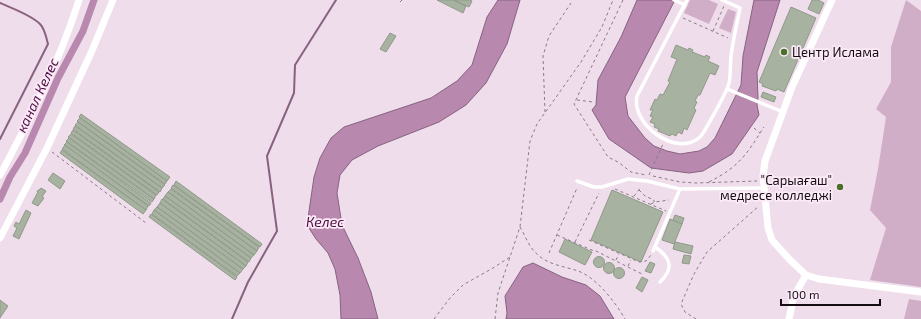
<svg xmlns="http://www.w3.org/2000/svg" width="921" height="319" font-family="'Exo 2',sans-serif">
  <rect width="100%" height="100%" fill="#efddeb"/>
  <g fill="#d0aec8">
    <polygon points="690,0 709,0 718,4 709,24 684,13"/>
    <polygon points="906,0 921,11 921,287 870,280 886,228 870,210 878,169 886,117 876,109 891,82 891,47"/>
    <polygon points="728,9 736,12 731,33 719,28"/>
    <polygon points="909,299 921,301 921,319 904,319"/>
  </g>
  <g fill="#b888ae" stroke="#876380">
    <polygon points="498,0 520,0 507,44 486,83 466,105 439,122 378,146 352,160 340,175 337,193 342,225 358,258 371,292 378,319 341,319 340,295 335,269 328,253 316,239 307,225 314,177 320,158 331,138 344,127 431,98 457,81 472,65 487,17"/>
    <polygon points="637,0 675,0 625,97 628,116 645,138 654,146 667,151 680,154 699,151 707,147 715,138 741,85 743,56 754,0 780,0 757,72 758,98 757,105 759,115 732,154 703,171 689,173 651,168 609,139 592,110 596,105 598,80 621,37"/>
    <polygon points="533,263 562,277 586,285 600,296 614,319 506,319 507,313 505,296 523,267"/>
  </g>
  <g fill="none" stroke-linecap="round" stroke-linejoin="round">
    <g stroke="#876380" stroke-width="2">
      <path d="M0 3C11 8 31 15 40 24 45 29 46 37 48 44L0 139"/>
      <polyline points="232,319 248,282 277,231 267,156 294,93 295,65 336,0"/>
    </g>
    <polyline stroke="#b888ae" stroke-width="7" points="0,199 10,177 25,153 58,78 83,31 94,0"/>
  </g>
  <g fill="#a8b2a0" stroke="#909a89">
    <polygon points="437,0 453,0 466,6 463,13"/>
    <polygon points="454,0 469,0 472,1 469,7"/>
    <polygon points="812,0 818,0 824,3 819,14 808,9"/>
    <polygon points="791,7 816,18 784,92 777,89 776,91 762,86 763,84 759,82"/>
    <polygon points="390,33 396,36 386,52 380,49"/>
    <polygon points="676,45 688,50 689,48 693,50 692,52 705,57 706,55 710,57 708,61 719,66 715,75 710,73 700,95 698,95 695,101 697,102 694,108 696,110 687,130 684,128 682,134 678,132 676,136 672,134 670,136 658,131 659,129 654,127 655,124 650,122 653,117 650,116 653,110 650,110 655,99 657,100 660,94 663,95 670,82 668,81 677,59 671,57"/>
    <polygon points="763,92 776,97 774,102 761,97"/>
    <polygon points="81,114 170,177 167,181 79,117"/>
    <polygon points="80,118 167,181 165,184 77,121"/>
    <polygon points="78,122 165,185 162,188 75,125"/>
    <polygon points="75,126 162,188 160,192 73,129"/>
    <polygon points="73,130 159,192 157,195 71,133"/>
    <polygon points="71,134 156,195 154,199 68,137"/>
    <polygon points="69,138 154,199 152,202 66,141"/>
    <polygon points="67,142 151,203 149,206 64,145"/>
    <polygon points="65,145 148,206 146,210 62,149"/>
    <polygon points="62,150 146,210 143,214 60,153"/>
    <polygon points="53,173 65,181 60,189 48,180"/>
    <polygon points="176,181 262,244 260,247 174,185"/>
    <polygon points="173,185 259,247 257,251 171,188"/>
    <polygon points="41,188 46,191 42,197 44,198 38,206 32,203 38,192 37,192 38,190 39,190"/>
    <polygon points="171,189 257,251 254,255 168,192"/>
    <polygon points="612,190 663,212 641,262 591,240"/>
    <polygon points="168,192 254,255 251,258 165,196"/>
    <polygon points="165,196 251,258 249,262 163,199"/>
    <polygon points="162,199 248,262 246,266 160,203"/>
    <polygon points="160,203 246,266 243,269 157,207"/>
    <polygon points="157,207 243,269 240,273 154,210"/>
    <polygon points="26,210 31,213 19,239 13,236 17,228 14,226 16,222 19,224"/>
    <polygon points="154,210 240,273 237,276 152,214"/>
    <polygon points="151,214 237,277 235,280 149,217"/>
    <polygon points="675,215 684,218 682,224 673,220"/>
    <polygon points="670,219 682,224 674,244 662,240"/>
    <polygon points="565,239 592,252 585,265 559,252"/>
    <polygon points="675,242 693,246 691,254 673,249"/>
    <polygon points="684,255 691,256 689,264 682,263"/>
    <circle cx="599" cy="262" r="5.5"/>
    <polygon points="650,262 655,264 651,273 645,271"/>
    <circle cx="609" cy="268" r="5.5"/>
    <circle cx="619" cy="273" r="5.5"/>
    <polygon points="642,277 648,280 642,292 636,288"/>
    <polygon points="0,300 8,306 0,318"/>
  </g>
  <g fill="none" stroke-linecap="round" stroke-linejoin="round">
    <g stroke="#887c86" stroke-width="1" stroke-dasharray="3 3" stroke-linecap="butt">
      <polyline points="623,0 574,104 608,157 618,162 631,172 646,175"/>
      <polyline points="400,2 402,0"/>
      <polyline points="683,18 728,38"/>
      <polyline points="713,31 724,6"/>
      <polyline points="577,100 593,102"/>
      <polyline points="545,112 543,56 549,36 571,3"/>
      <polyline points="754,128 760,133"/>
      <polyline points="52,152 146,223"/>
      <polyline points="649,175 663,144"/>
      <polyline points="653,176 680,182 696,183 757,181"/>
      <path d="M709 182C740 166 746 155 764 127"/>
      <polyline points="615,189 666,211"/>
      <polyline points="639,190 645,196 654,200 654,202"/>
      <polyline points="634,196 639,190 640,186"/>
      <polyline points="651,204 655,202 669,200"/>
      <path d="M520 227C525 235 529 247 536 253 547 265 564 266 578 271 596 277 616 303 625 319"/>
      <polyline points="557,235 594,251 596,251 644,275"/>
      <polyline points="589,240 639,262 646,261 651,255"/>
      <polyline points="575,242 599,193"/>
      <polyline points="549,253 577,188"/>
      <polyline points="616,260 619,254"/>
      <polyline points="628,266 631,260"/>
      <polyline points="434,319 450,298 463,285 493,268 510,257"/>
      <polyline points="495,319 498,293 520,227 530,141 537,124 581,62 602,27 613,0"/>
      <polyline points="696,319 685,312 681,304 694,274 707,252 759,206"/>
    </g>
    <g stroke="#fff" stroke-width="3.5">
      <polyline points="674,0 685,5"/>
      <path d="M687 0 637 96C631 125 677 158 700 137 704 133 728 90 729 83 731 75 730 65 731 56 733 40 737 24 740 8L722 0"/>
      <polyline points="727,89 783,112"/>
      <polyline points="577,181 594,187 602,187 628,179 647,181 680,189 765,188"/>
      <path d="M655 247C670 257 675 268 660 282"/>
      <polyline points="653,251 680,189"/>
    </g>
    <g stroke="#fff" stroke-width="7">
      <polyline points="832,0 792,87 765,161 763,176 768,228 772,240 790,260 806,275 819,279 921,292"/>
      <path d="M0 175C30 119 60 61 79 0"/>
      <polyline points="0,238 47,148 91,53 113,0"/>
      <polyline points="789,319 794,296 806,275"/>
    </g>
  </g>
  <g fill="#4c7029" stroke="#fdeaf8" stroke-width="1.5">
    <circle cx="784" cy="52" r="4"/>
    <circle cx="840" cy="187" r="4"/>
  </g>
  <g text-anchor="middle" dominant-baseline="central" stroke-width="3.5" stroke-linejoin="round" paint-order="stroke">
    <g font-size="13" fill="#140e13" stroke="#fdeaf8" text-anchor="start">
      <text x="792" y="52">Центр Ислама</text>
      <text x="832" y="180" text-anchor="end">"Сарыағаш"<tspan x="832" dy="15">медресе колледжі</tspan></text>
    </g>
    <g font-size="14" font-style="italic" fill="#4c1143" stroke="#fdeaf8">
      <text transform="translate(37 95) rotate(-65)">канал Келес</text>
      <text x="325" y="221">Келес</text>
    </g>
  </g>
  <path d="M781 299v6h99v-6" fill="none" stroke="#140e13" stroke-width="2"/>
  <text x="787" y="299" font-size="12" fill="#140e13" stroke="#fdeaf8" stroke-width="3" paint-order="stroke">100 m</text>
</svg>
